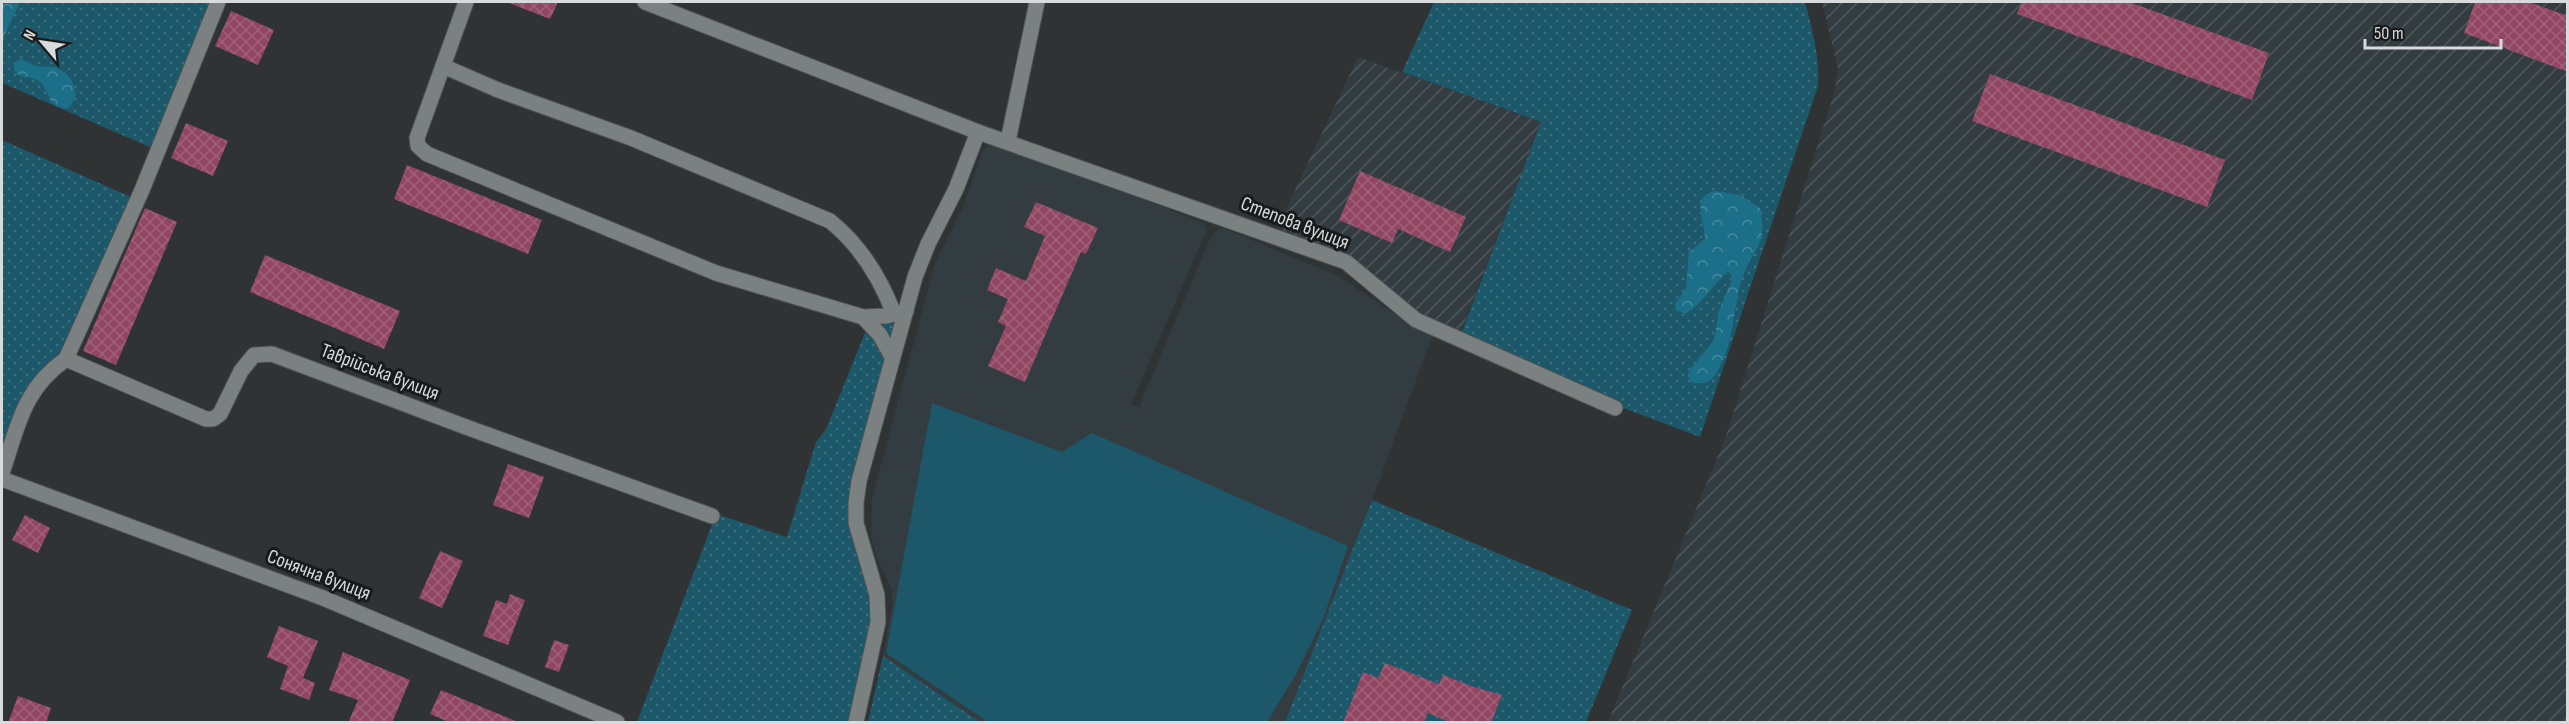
<svg xmlns="http://www.w3.org/2000/svg" width="2569" height="724" font-family="'Sofia Sans Condensed',sans-serif">
  <defs>
    <pattern id="industrial-furrows" width="10" height="10" patternUnits="userSpaceOnUse" patternTransform="scale(1.5)"><rect width="10" height="10" fill="#333d41"/><path d="M-1 1l2-2M0 10L10 0M9 11l2-2" fill="none" stroke="#50585c"/></pattern>
    <pattern id="grass-dots" width="8" height="8" patternUnits="userSpaceOnUse" patternTransform="scale(1.5)"><rect width="8" height="8" fill="#1c586a"/><path d="M2 2h.1M6 6h.1" fill="none" stroke="#3c6f7f" stroke-width="1.8" stroke-linecap="round"/></pattern>
    <pattern id="forest-crowns" width="20" height="18" patternUnits="userSpaceOnUse" patternTransform="scale(1.5)"><rect width="20" height="18" fill="#1c6f88"/><path d="M2 6a3 3 0 1 1 6 0M12 15a3 3 0 1 1 6 0" fill="none" stroke="#478a9e"/></pattern>
    <pattern id="building-cross-hatch" width="8" height="8" patternUnits="userSpaceOnUse" patternTransform="scale(1.5)"><rect width="8" height="8" fill="#914662"/><path d="M0 0l8 8M0 8l8-8" fill="none" stroke="#a06078"/></pattern>
  </defs>
  <rect width="100%" height="100%" fill="#2f3334"/>
  <polygon fill="#333d41" points="990,142 997,142 1203,223 1206,232 1131,404 1139,407 1209,241 1217,230 1223,228 1340,277 1416,328 1432,336 1372,500 1285,722 980,722 883,656 892,606 892,590 876,556 871,535 872,499 935,263 963,207 982,152"/>
  <g fill="url(#industrial-furrows)">
    <polygon points="1822,2 2567,2 2567,722 1608,722 1725,439 1834,93 1838,69"/>
    <polygon points="1358,57 1541,122 1459,337 1417,319 1348,262 1277,228"/>
  </g>
  <g fill="url(#grass-dots)">
    <polygon points="2,2 213,2 152,148 2,83"/>
    <path d="M1434 2H1805C1812 29 1820 57 1818 86L1700 437 1457 345 1541 122 1402 72Z"/>
    <polygon points="2,140 131,197 89,309 2,458"/>
    <polygon points="873,313 896,317 853,506 877,608 853,722 637,722 716,514 787,537 816,442 826,429"/>
    <polygon points="1372,500 1632,610 1586,722 1285,722"/>
    <polygon points="883,656 980,722 868,722"/>
  </g>
  <g fill="url(#forest-crowns)">
    <polygon points="2,2 20,2 2,41"/>
    <path d="M21 59 36 66 55 67 66 73 72 81 76 95 70 107 64 109 51 102C48 95 45 85 39 81 29 74 12 81 14 63Z"/>
    <path d="M1715 191 1740 195 1760 208C1762 217 1763 225 1762 235 1760 247 1751 257 1746 268 1732 301 1736 344 1715 375 1710 383 1701 385 1691 382L1688 376 1689 371 1714 340 1719 311 1731 282V274L1727 272C1712 285 1703 304 1685 314L1676 310 1675 304 1686 288 1689 252 1705 239C1705 221 1690 196 1715 191Z"/>
  </g>
  <polygon fill="#1c586a" points="932,403 1062,452 1092,433 1348,546 1323,619 1296,674 1267,722 988,722 886,653"/>
  <g fill="url(#building-cross-hatch)">
    <polygon points="507,2 558,2 550,19"/>
    <polygon points="2022,2 2129,2 2269,53 2252,100 2017,14"/>
    <polygon points="2475,2 2529,2 2568,16 2568,72 2464,33"/>
    <polygon points="231,11 274,30 258,65 215,46"/>
    <polygon points="1990,74 2225,160 2207,207 1972,121"/>
    <polygon points="186,123 228,141 213,176 171,158"/>
    <polygon points="407,165 542,220 528,254 394,199"/>
    <polygon points="1360,171 1466,217 1450,252 1398,229 1392,243 1339,220"/>
    <polygon points="1036,202 1098,228 1086,254 1081,252 1025,382 988,366 1006,326 998,322 1008,299 987,290 996,268 1026,281 1045,236 1024,227"/>
    <polygon points="145,208 177,222 116,365 83,351"/>
    <polygon points="265,255 400,311 384,349 250,292"/>
    <polygon points="508,464 544,477 529,518 493,505"/>
    <polygon points="25,515 50,528 38,553 12,540"/>
    <polygon points="440,551 463,561 442,608 419,598"/>
    <polygon points="510,594 525,600 508,645 483,636 496,600 507,604"/>
    <polygon points="279,626 318,641 303,678 315,683 309,700 280,689 288,666 267,657"/>
    <polygon points="554,640 569,645 559,672 545,667"/>
    <polygon points="343,652 410,680 392,723 348,723 358,700 329,690"/>
    <polygon points="1385,663 1439,684 1443,675 1474,687 1502,695 1491,723 1451,723 1428,713 1424,723 1343,723 1363,672 1378,678"/>
    <polygon points="441,690 518,722 518,723 451,723 430,714"/>
    <polygon points="18,696 51,708 46,723 8,723"/>
  </g>
  <g fill="none" stroke-linecap="round" stroke-linejoin="round">
    <g stroke="#4d5152" stroke-width="17">
      <g id="minor">
        <polyline points="466,2 417,138 418,146 427,154 716,273 863,317 886,316 906,311"/>
        <polyline points="645,2 978,132 1346,262 1416,320 1615,408"/>
        <path d="M443 66 498 90 631 138 830 221C861 246 880 277 894 314"/>
        <polyline points="1008,141 1037,2"/>
        <polyline points="863,317 880,335 892,357"/>
        <polyline points="66,359 206,419 213,419 220,414 241,371 254,355 272,354 466,427 712,516"/>
        <path d="M2 473C18 426 23 389 66 359L142 190 218 2"/>
        <polyline points="2,479 323,598 617,722"/>
        <polyline points="856,722 878,622 877,595 856,523 856,503 859,481 915,277 928,244 956,189 978,132"/>
      </g>
    </g>
    <use href="#minor" stroke="#7b8081" stroke-width="15"/>
  </g>
  <g text-anchor="middle" dominant-baseline="central" stroke-width="6" stroke-linejoin="round" paint-order="stroke">
    <g font-size="20" fill="#d8dbdc" stroke="#191a1b">
      <text transform="translate(1295 223) rotate(21)">Степова вулиця</text>
      <text transform="translate(380 372) rotate(21)">Таврійська вулиця</text>
      <text transform="translate(319 575) rotate(21)">Сонячна вулиця</text>
    </g>
  </g>
  <rect width="2569" height="724" fill="none" stroke="#d8dbdc" stroke-width="6"/>
  <g transform="translate(42 42) rotate(299)" stroke="#191a1b" stroke-width="4.5" paint-order="stroke">
  <path d="M0-4.5L10 22L0 15L-10 22Z" fill="#d8dbdc"/>
  <text y="-9" font-size="16" font-weight="bold" text-anchor="middle" fill="#d8dbdc">N</text>
  </g>
  <path d="M2365 39v9h136v-9" fill="none" stroke="#d8dbdc" stroke-width="3"/>
  <text x="2374" y="39" font-size="18" fill="#d8dbdc" stroke="#191a1b" stroke-width="4.5" paint-order="stroke">50 m</text>
</svg>
